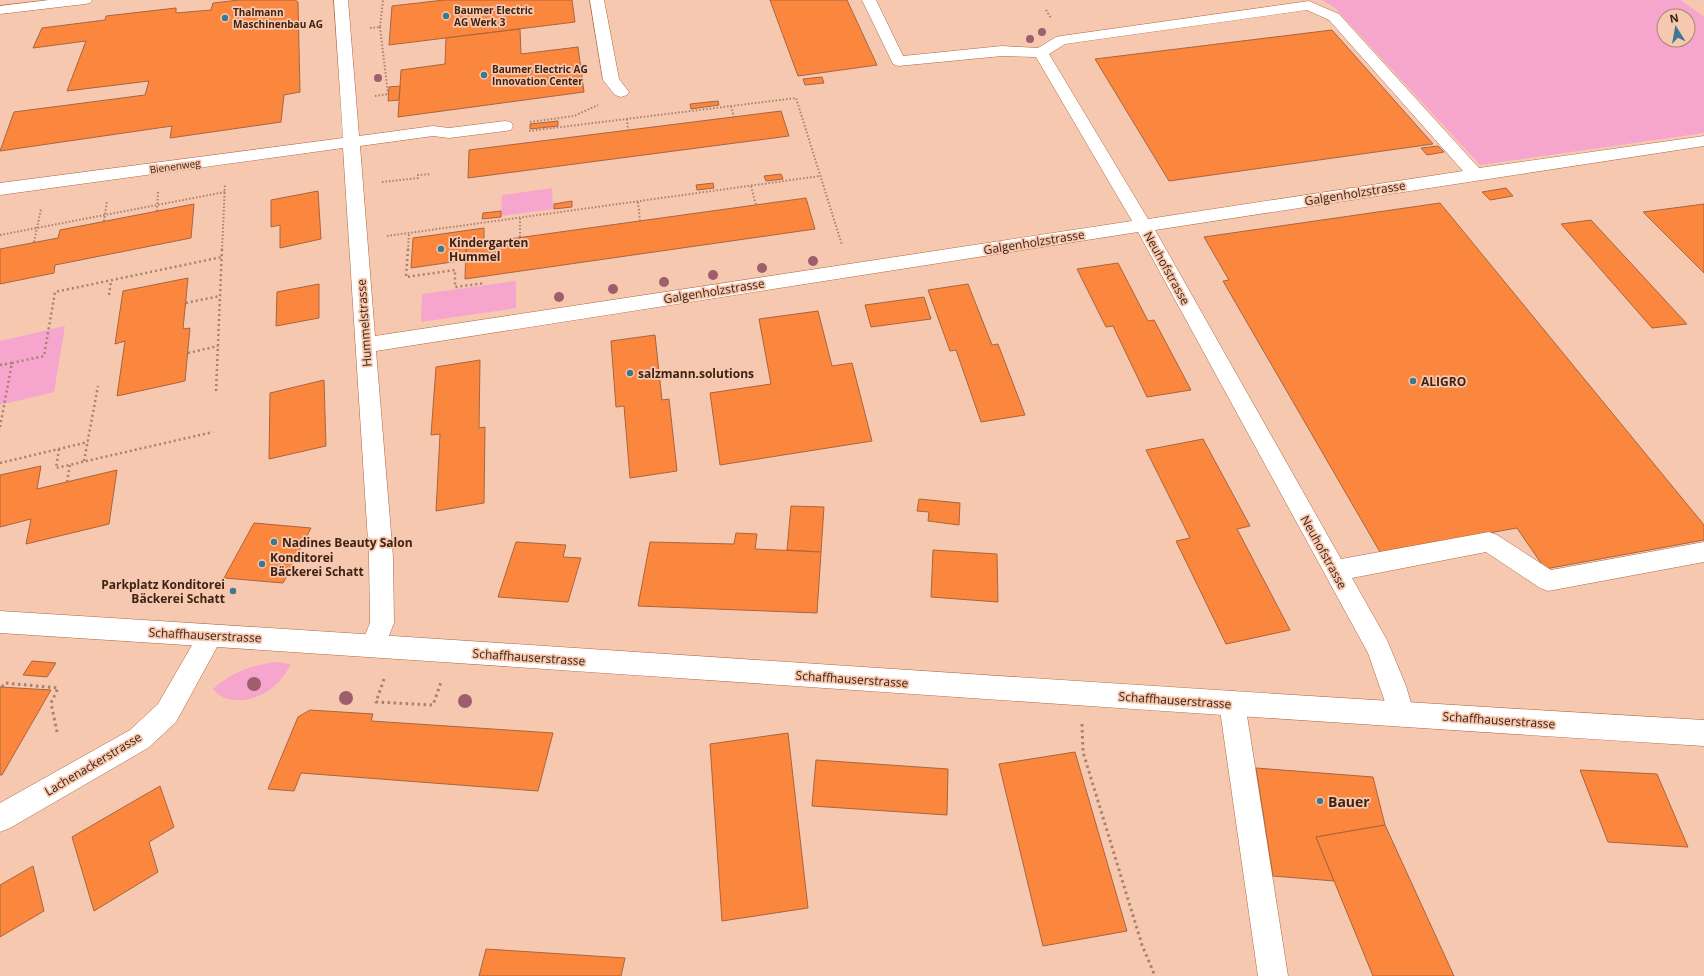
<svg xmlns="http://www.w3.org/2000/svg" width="1704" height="976" font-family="'Open Sans',sans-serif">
  <rect width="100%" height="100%" fill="#f6c8b0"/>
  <g fill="#f6a6cd" fill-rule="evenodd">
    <path d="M1322 0H1681L1704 17V133L1480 165 1335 8ZM1664 16H1688V40H1664Z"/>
    <polygon points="552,188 553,209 501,216 502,195"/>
    <polygon points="516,281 516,308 421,322 422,294"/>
    <polygon points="65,326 54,392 0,405 0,341"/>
    <path d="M277 662 291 664C286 673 280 682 272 688 256 701 227 707 213 689 232 672 252 665 277 662Z"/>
  </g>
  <g fill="#fb863e" stroke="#a9653e">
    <polygon points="239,0 295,0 298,2 300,92 284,95 281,122 170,138 172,126 0,151 14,112 145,95 149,81 67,91 86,41 33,48 42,28 105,20 106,16 176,8 176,13 211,10 213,3"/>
    <polygon points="444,0 572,0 575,22 389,45 392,6"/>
    <polygon points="770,0 847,0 877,65 798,76"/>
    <polygon points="520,29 521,54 578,47 584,92 398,117 401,70 445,64 446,38"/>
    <polygon points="1332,30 1433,144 1169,181 1095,59"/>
    <polygon points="822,77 824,83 805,85 803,79"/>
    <polygon points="400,86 399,100 388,101 389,87"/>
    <polygon points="718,101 719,105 691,109 690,104"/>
    <polygon points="781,111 789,136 468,178 469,150"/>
    <polygon points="558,121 558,126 530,129 530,124"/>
    <polygon points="1438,146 1444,152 1427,155 1421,148"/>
    <polygon points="781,174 783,179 766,181 764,176"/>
    <polygon points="713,183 714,188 697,190 696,185"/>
    <polygon points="1506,188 1513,196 1490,200 1482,192"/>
    <polygon points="318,191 321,239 280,248 280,225 271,227 271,200"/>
    <polygon points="806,198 815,229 465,279 466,245"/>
    <polygon points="572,201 572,207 554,209 554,204"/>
    <polygon points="1440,203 1704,525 1704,540 1545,569 1517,528 1380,552 1223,281 1229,280 1204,237"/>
    <polygon points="194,204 191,238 55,265 54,273 0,284 0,249 58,238 60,230"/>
    <polygon points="1704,204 1704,273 1643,212"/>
    <polygon points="501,211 501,217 482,219 483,213"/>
    <polygon points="1591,220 1687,324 1652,328 1561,224"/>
    <polygon points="484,228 484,243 466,245 466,260 411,268 413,238"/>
    <polygon points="1118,263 1148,321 1154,320 1191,390 1147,397 1113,326 1106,327 1077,269"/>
    <polygon points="188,278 183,329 190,328 185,381 117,396 125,341 115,344 123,291"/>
    <polygon points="319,284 319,318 276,326 277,292"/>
    <polygon points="968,284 992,345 998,344 1025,415 981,422 956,350 950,351 928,290"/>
    <polygon points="924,297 931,319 871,327 865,305"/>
    <polygon points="818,311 832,366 852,363 872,441 720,465 710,393 771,384 759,319"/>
    <polygon points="655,335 662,400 669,399 677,471 630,478 624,406 616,407 611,341"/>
    <polygon points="480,360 479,428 485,427 484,503 436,511 440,434 431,435 436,367"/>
    <polygon points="324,380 326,446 269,459 270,393"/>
    <polygon points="1203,439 1250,526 1237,529 1290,630 1226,644 1176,541 1190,538 1146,450"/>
    <polygon points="41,466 37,489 117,470 109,524 26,544 31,519 0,527 0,475"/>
    <polygon points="919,499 960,503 959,525 928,521 929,512 917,511"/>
    <polygon points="791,506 824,507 821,552 787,550"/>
    <polygon points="254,523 311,528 283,583 224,578"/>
    <polygon points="736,533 757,534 755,549 821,552 817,613 638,606 650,542 734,544"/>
    <polygon points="516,542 566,545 563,557 581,558 568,602 498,597"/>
    <polygon points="933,550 997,554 998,602 931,597"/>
    <polygon points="32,661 56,663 47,677 23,675"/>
    <polygon points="0,687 51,690 2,775 0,775"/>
    <polygon points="310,710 373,714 371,721 553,733 538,791 301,773 294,791 268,789 298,717"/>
    <polygon points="788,733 808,908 722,921 710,744"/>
    <polygon points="1075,752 1127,931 1043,946 999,764"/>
    <polygon points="816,760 948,769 947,815 812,806"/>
    <polygon points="1256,768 1373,777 1385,825 1316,837 1334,881 1273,876"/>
    <polygon points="1580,770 1657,774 1688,847 1608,842"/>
    <polygon points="160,786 174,827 149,842 158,872 94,911 72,837"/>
    <polygon points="1385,825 1454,976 1373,976 1316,837"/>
    <polygon points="33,866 44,911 0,937 0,885"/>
    <polygon points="486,949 625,958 621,976 479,976"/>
  </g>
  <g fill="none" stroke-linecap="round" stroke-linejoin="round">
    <g stroke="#ad6842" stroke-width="1">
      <g id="minor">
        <polygon points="49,0 92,0 90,3 85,4 0,14 0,6"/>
        <path d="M334 0H348L359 136 433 126 449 128 505 121 511 122 513 126 511 130 505 131 449 138 433 136 360 146 375 336 1132 221 1036 57 1002 56 898 66 893 64 862 0H876L903 56 1002 46 1038 48 1056 37 1061 36 1309 1 1339 14 1479 168 1704 136V146L1155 230 1341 559 1489 532 1497 535 1551 570 1704 542V562L1548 591 1540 588 1486 552 1352 578 1387 640 1406 686 1414 713 1410 722 1401 725 1392 722 1368 653 1138 232 376 351 393 557 394 623 382 653 373 656 364 653 361 645 370 623 369 557 343 148 0 195V183L343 138ZM1307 10 1329 20 1463 171 1148 219 1049 54 1065 44Z"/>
        <polygon points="590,0 604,0 619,79 629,92 627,95 621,97 615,95 603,80"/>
        <polygon points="211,625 220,628 223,636 176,722 148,748 10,828 0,832 0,803 130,730 158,704 202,628"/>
        <polygon points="1232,691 1241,694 1245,703 1288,976 1258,976 1219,703 1223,694"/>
      </g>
    </g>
    <g stroke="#ad6842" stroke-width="1">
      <path id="major" d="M0 611C568 646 1136 687 1704 720V746C1136 711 568 669 0 633Z"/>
    </g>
    <g stroke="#a8816d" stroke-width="2" stroke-dasharray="1.5 2" stroke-linecap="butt">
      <polyline points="1046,10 1051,18"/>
      <polyline points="380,27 388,94"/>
      <polyline points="370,28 380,27 383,0"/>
      <polyline points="375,96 388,94"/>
      <polyline points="731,106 734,117"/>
      <polyline points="627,119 628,130"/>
      <polyline points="530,122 574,116 598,105"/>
      <polyline points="529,131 796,98 842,245"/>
      <polyline points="382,182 418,178 418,175 431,174"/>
      <polyline points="751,186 756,205"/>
      <polyline points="638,202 640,221"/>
      <polyline points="157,211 158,192"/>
      <polyline points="520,218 520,238"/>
      <polyline points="104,221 107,201"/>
      <polyline points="0,235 225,192"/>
      <polyline points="387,236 820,176"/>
      <polyline points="34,242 41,209"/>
      <polyline points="222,250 225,184"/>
      <polyline points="408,250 409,233"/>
    </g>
    <g stroke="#a8816d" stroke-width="2.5" stroke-dasharray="2 3" stroke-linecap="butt">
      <polyline points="408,249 406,277 455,270 455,287 485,283"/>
      <polyline points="109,295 111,281"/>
      <polyline points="186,303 220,296"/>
      <polyline points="188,353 218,346"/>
      <polyline points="0,365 12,363"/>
      <polyline points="216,391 222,249"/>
      <polyline points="0,427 12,363 44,356 55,292 222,257"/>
      <polyline points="59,449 56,468 213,432"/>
      <polyline points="84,461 98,386"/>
      <polyline points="0,463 88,442"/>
      <polyline points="67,482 70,464"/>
    </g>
    <g stroke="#a8816d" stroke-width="3" stroke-dasharray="2.5 3.5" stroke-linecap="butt">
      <polyline points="384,679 376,702 433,705 441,682"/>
      <polyline points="2,687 5,683 58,688 51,703 57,732"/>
      <polyline points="1082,724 1083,752 1142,945 1155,976"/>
    </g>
    <use href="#minor" fill="#fff" fill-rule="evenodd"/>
    <use href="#major" fill="#fff" fill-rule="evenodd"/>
  </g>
  <g fill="#9e5e6e">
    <circle cx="1042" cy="32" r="4"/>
    <circle cx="1030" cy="39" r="4"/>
    <circle cx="378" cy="78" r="4"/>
    <circle cx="813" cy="261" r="5"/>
    <circle cx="762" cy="268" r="5"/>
    <circle cx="713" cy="275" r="5"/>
    <circle cx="664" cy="282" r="5"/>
    <circle cx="613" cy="289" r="5"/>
    <circle cx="559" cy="297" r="5"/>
    <circle cx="254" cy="684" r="7"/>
    <circle cx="346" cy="698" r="7"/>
    <circle cx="465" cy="701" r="7"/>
  </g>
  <g fill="#3e7790" stroke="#f6c8b0" stroke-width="1.5">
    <circle cx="446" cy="16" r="4"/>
    <circle cx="225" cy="18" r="4"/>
    <circle cx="484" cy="75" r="4"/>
    <circle cx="441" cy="249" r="4"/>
    <circle cx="630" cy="373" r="4"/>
    <circle cx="1413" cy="381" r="4"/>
    <circle cx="274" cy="542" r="4"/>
    <circle cx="262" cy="564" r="4"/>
    <circle cx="233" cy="591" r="4"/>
    <circle cx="1320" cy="801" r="4"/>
  </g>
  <g text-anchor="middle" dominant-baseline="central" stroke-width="3.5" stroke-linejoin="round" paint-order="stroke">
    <g font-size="10" font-weight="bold" fill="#3f2212" stroke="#f6c8b0" text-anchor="start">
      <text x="454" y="10">Baumer Electric<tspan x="454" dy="12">AG Werk 3</tspan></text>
      <text x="233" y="12">Thalmann<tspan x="233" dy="12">Maschinenbau AG</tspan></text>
      <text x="492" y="69">Baumer Electric AG<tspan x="492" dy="12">Innovation Center</tspan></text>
    </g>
    <g font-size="10" fill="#3f2212" stroke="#f6c8b0">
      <text transform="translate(175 166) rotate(-8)">Bienenweg</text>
    </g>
    <g font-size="12" fill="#3f2212" stroke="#f6c8b0">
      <text transform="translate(1355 193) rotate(-9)">Galgenholzstrasse</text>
      <text transform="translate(1034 242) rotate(-9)">Galgenholzstrasse</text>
      <text transform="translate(1167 268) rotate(61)">Neuhofstrasse</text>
      <text transform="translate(714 291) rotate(-9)">Galgenholzstrasse</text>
      <text transform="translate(364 323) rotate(-94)">Hummelstrasse</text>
      <text transform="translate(1324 552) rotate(61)">Neuhofstrasse</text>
      <text transform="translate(205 635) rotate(3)">Schaffhauserstrasse</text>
      <text transform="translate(529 657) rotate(4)">Schaffhauserstrasse</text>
      <text transform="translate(852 679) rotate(4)">Schaffhauserstrasse</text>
      <text transform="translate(1175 700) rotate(4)">Schaffhauserstrasse</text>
      <text transform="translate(1499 720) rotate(4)">Schaffhauserstrasse</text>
      <text transform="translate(93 764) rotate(-31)">Lachenackerstrasse</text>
    </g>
    <g font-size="12" font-weight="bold" fill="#3f2212" stroke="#f6c8b0" text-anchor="start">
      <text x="449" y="242">Kindergarten<tspan x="449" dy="14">Hummel</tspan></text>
      <text x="638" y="373">salzmann.solutions</text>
      <text x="1421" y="381">ALIGRO</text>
      <text x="282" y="542">Nadines Beauty Salon</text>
      <text x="270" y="557">Konditorei<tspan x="270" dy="14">Bäckerei Schatt</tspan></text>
      <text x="225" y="584" text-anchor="end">Parkplatz Konditorei<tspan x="225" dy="14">Bäckerei Schatt</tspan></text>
    </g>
    <g font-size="14" font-weight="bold" fill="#3f2212" stroke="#f6c8b0" text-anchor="start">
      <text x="1328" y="801">Bauer</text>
    </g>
  </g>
  <g transform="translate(1676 28) rotate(349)"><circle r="19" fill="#f6c8b0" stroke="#ad8671"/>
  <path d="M0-3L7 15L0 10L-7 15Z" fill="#3e7790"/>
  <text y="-6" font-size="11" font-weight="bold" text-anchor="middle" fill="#3f2212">N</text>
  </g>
</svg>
